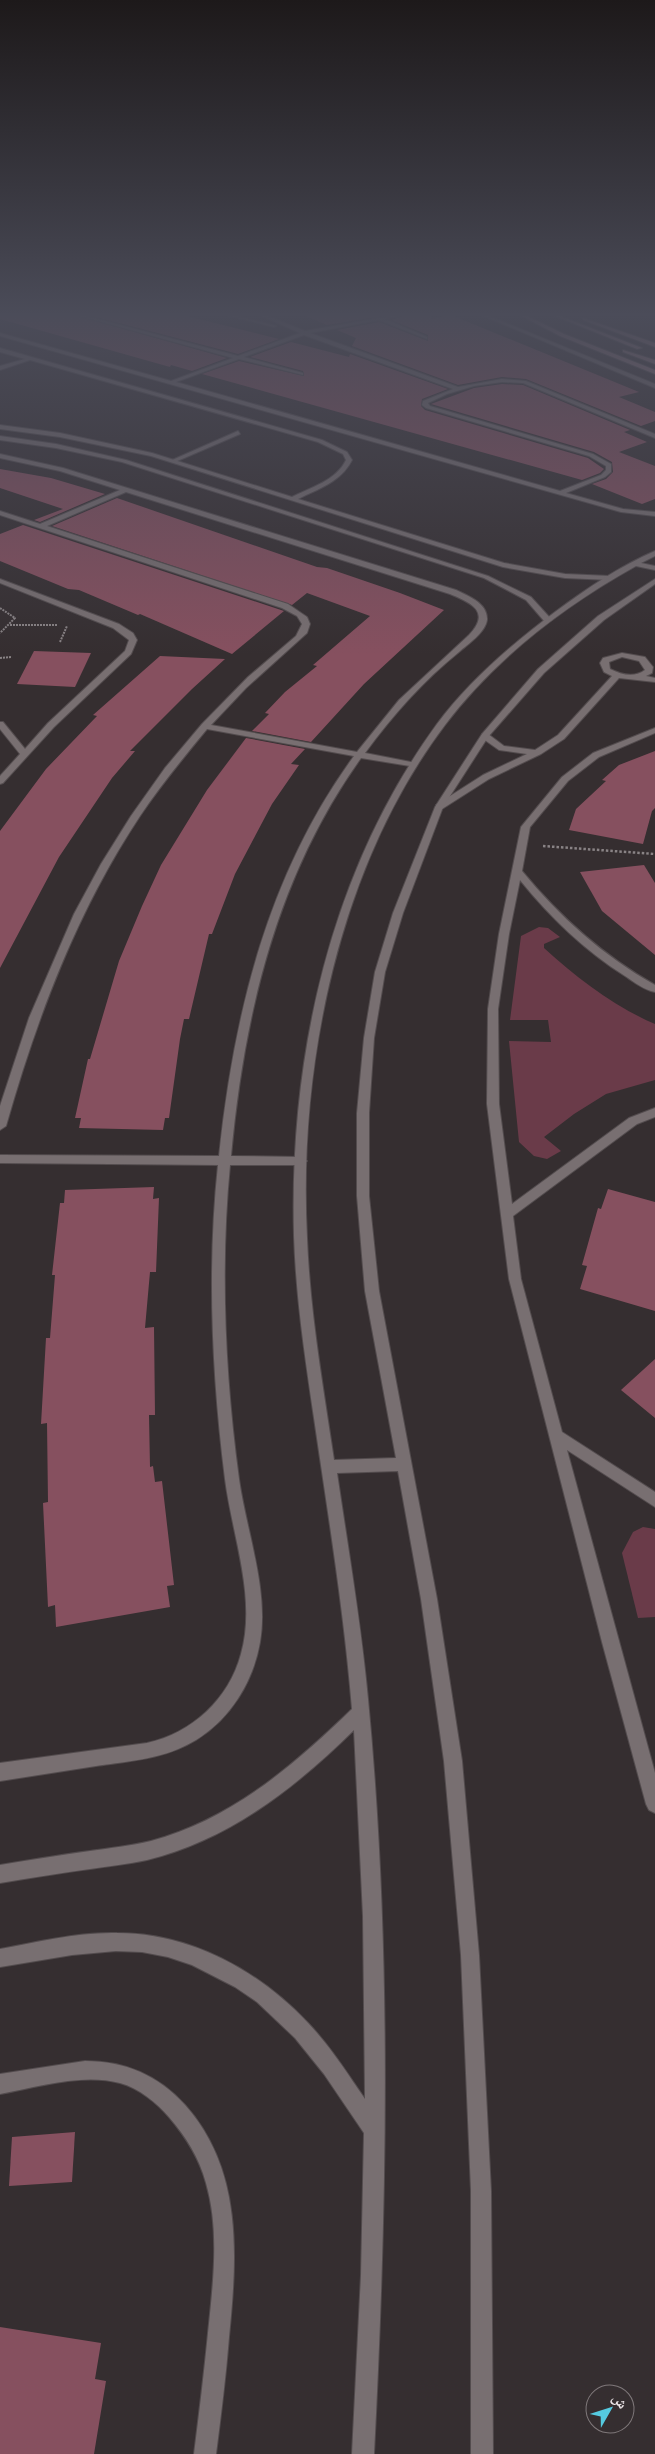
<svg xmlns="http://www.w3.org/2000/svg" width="655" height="2454" font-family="Inter,'Noto Naskh Arabic',sans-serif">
  <rect width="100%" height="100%" fill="#352e30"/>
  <g fill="#6a3b49">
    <path d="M539 927 548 928 560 937 544 944V948C577 978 613 1006 655 1024V1080L606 1094 574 1114 544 1137 561 1151 547 1159 534 1156 519 1142 509 1041 551 1042 548 1020H510L521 936Z"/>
    <polygon points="643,1527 655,1529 655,1617 638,1618 622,1553 633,1532"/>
  </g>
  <g fill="#86505f">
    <polygon points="0,312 63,312 227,358 192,371 171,365 170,367 0,319"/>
    <polygon points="77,312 171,312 279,339 238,354"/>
    <polygon points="297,312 405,312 327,325"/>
    <polygon points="416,312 430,312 431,319 451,315 639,392 619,397 655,412 655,421 641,426 526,379 502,377 458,385 352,346 356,338 337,330 379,322 428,341 428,335 391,320"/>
    <polygon points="291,342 349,357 350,354 448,389 422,399 421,406 425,410 588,458 604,469 600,473 582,480 202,374 239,361 304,376 303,371 250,357"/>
    <polygon points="502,384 523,385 630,430 624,432 647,442 619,452 655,466 655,499 642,504 592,484 606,479 613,472 612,462 594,452 431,404 474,388"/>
    <polygon points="0,469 51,478 105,494 40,522 34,520 63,509 0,488"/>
    <polygon points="117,498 317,567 327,568 400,593 444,610 364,684 311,742 252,731 269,714 265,713 285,692 317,666 313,665 370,616 307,593 292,605 52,526"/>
    <polygon points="23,525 281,610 284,611 232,654 140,614 138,615 79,590 68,589 0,561 0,534"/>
    <polygon points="34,651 91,653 75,687 17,684"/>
    <polygon points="160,656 225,659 192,689 130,751 135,751 112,778 59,857 0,968 0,831 46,769 97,716 93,715"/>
    <polygon points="246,738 305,749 291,764 299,765 272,804 235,874 212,934 209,934 189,1019 184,1019 180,1039 169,1118 165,1118 163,1130 79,1128 81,1118 75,1118 88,1059 90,1059 119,961 142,906 161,865 180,834 207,790"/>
    <polygon points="655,751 655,808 652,811 643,844 569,830 576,809 606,781 602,780 619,765"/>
    <polygon points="644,865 655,883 655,955 602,911 580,872"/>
    <polygon points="154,1187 153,1199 159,1198 156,1272 150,1272 145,1328 154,1327 155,1415 149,1415 150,1467 153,1466 155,1482 162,1481 174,1585 167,1586 170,1607 56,1627 55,1605 48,1607 43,1503 48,1502 47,1423 41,1424 46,1338 50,1338 55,1275 52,1275 60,1203 64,1203 65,1190"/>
    <polygon points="608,1189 655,1202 655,1311 580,1289 587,1266 582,1265 598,1208 601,1209"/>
    <polygon points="655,1359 655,1418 621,1390"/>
    <polygon points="75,2132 72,2182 9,2186 12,2137"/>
    <polygon points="0,2327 101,2343 95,2379 106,2381 94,2454 0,2454"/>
  </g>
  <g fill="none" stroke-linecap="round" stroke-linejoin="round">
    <g stroke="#534c4e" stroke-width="2">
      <polygon id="service" points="238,431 240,434 175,462 170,461"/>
    </g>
    <g stroke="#534c4e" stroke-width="2">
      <g id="minor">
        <path d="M65 312H71L238 356 300 333 253 312H258L305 331 414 312 385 319 427 337V339L379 320 310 333 458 387 502 379 526 381 655 434V438L523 383 502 382 474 386 447 394 428 403 430 406 593 454 611 464V472L605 477 566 493 623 509 655 512V516L621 512 0 336V333L171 381 233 358ZM304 335 453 389 423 401 422 405 426 408 589 456 606 466V470L601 475 560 491 176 382 239 359 303 375V373L244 357Z"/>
        <polygon points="214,312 221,312 276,326 274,327"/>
        <polygon points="474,312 479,312 655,384 655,388"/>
        <path d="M0 348 322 440 347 452 352 460C341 482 318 489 298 499L504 563 565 574 610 576 614 578 610 580 565 578 503 567 151 456 60 437 0 429V425L60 433 152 453 292 497C311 487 336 481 346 460L343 454 318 442 30 360 0 370V366L25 359 0 352Z"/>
        <polygon points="0,436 56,444 126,460 488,576 531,597 552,620 545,622 526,600 484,578 122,462 56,448 0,440"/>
        <path d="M0 454 63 468 456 590C468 596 488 603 487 620 485 633 468 644 459 652 423 681 392 716 365 753L416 763V767L361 758C277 875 244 1014 231 1156L301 1157 307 1161 301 1165H230C220 1268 225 1376 239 1479 246 1530 269 1590 260 1642 253 1682 231 1718 196 1740 165 1759 131 1761 96 1766 64 1771 32 1776 0 1781V1763L147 1743C192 1733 229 1699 241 1654 257 1598 232 1535 225 1479 212 1376 207 1268 218 1165L0 1163V1155L219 1156C234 1013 268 874 354 756L207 729C184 757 160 786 140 816 77 911 37 1017 6 1126L0 1130V1106L29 1018 74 914 101 864 131 816 165 768 202 724 248 677 296 636 302 624 297 616 282 608 0 515V511L40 524 120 490 60 471 0 458ZM126 492 450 594C472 603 491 612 469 635L399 700 357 752 211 725 246 688 307 633 310 624 307 617 288 604 47 526Z"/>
        <polygon points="0,579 119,624 133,633 137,640 131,654 54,727 3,783 0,784 0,776 20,754 0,729 0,722 3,722 25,749 48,723 125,651 129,640 113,628 0,583"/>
        <path d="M622 653 645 657 653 667 652 673 646 676 655 678V682L619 678 564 739 541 754 489 779 442 809H436V805L483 775 527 754 499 750 482 738V734H488L504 746 535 750 558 735 612 676 604 672 600 663 603 658ZM622 657 639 661 645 670C634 678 622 675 610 669L609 662Z"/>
        <path d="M655 728V733L599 757 568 781 530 827 522 871C560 917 602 955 655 985V992C644 990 634 982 625 976 584 950 550 917 520 880L509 934 498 1009 499 1104 512 1204 629 1118 655 1108V1117L637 1124 513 1216 521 1279 562 1432 655 1492V1507L567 1450 655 1773V1813L649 1810 646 1804 602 1642 509 1279 487 1104 488 1009 499 934 521 827 562 777 593 753Z"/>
        <path d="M85 2061C125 2061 158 2075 185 2105 243 2170 237 2256 229 2337 226 2376 221 2415 216 2454H194C199 2414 204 2374 208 2333 213 2284 220 2231 206 2183 199 2157 186 2137 169 2117 157 2103 139 2088 120 2083 82 2073 38 2087 0 2094V2074Z"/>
      </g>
    </g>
    <g stroke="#534c4e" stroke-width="2">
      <path id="tertiary" d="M655 551V556L641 563 655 566V570L636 566C564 606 495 659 445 725 339 865 298 1065 307 1238 310 1313 323 1386 334 1460L396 1458 365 1291 357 1196V1113L364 1038 375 972 393 913 435 807 482 734 538 669 598 616 655 579V584L604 620 544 673 488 737 443 807 403 913 385 972 374 1038 369 1113V1196L379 1291 437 1599 462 1761 479 1955 491 2191 493 2454H471V2191L461 1955 444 1761 421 1599 398 1471 337 1473C348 1548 361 1623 368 1699 392 1950 387 2202 374 2454H352L361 2275 364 2133 324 2074 295 2038 257 2002 235 1987 192 1965 168 1957 142 1952 116 1951 72 1955 0 1967V1949C38 1942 78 1932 117 1933 190 1933 258 1970 308 2023 330 2046 347 2073 365 2099L363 1916 354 1730C295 1788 229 1840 147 1860 128 1864 109 1866 90 1869 60 1873 30 1878 0 1883V1865C30 1860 60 1855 90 1851 110 1848 131 1846 151 1841 232 1819 293 1766 352 1709 344 1611 328 1514 314 1418 305 1357 296 1298 294 1236 289 1057 330 871 437 724 469 681 512 644 555 612 586 589 620 566 655 551Z"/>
    </g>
    <g stroke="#534c4e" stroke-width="2">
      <g id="secondary">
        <polygon points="514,312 519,312 564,334 655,370 655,374 560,336"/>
        <polygon points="545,312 550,312 642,348 637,349"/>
        <polygon points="583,318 655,343 655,347 583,320"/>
        <polygon points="623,350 655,360 655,364 623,352"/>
      </g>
    </g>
    <g stroke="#898385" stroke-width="2" stroke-dasharray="2 1" stroke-linecap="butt">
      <polyline points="0,608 15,618 0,633"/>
      <polyline points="10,625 58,625"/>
      <polyline points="60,642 67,626"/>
      <polyline points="0,658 12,657"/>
    </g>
    <polyline stroke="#898385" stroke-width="2.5" stroke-dasharray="2.5 2" stroke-linecap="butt" points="543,846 655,854"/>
    <use href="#service" fill="#786f71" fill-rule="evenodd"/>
    <use href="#minor" fill="#786f71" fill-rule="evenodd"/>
    <use href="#tertiary" fill="#786f71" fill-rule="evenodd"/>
    <use href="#secondary" fill="#9d7c85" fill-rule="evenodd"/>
  </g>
  <linearGradient id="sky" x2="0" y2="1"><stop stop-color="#1d191a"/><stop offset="0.48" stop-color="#4b4c59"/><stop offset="1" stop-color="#4b4c59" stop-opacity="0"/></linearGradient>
  <rect width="655" height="655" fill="url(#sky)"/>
  <g transform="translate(610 2409) rotate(51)"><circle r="24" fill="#352e30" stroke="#7f787a"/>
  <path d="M0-4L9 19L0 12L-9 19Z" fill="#55cae0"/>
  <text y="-8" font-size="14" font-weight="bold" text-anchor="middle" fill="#ede7e9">ش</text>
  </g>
</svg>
